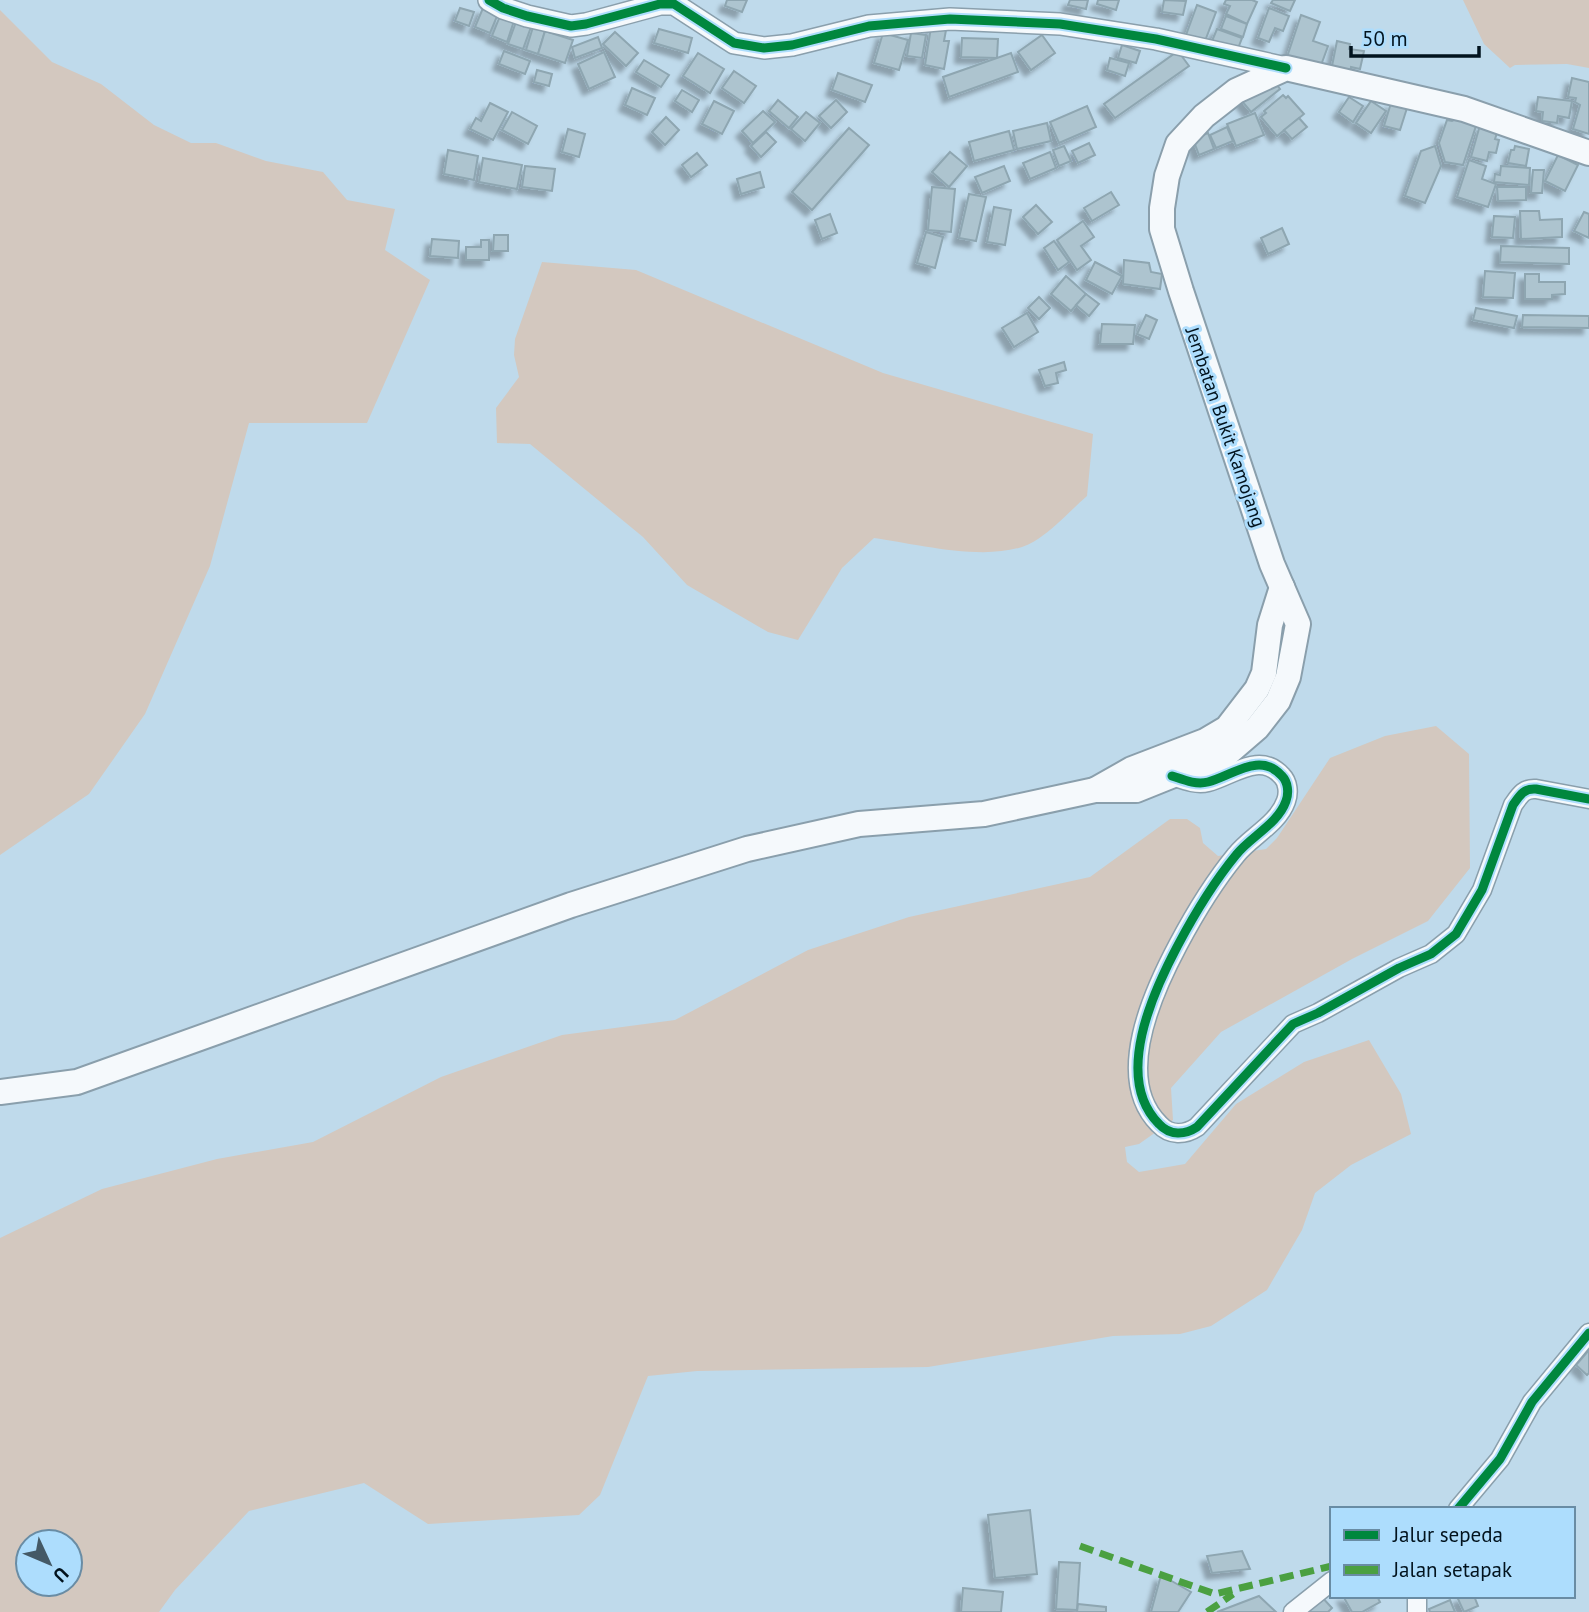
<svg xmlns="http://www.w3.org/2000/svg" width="1589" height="1612" font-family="'PT Sans',sans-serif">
  <defs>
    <filter id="shadow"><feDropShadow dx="-6" dy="6" stdDeviation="2" flood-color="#0004"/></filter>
  </defs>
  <rect width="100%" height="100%" fill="#bfdaeb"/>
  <g fill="#d3c8bf" fill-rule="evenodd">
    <polygon points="1463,0 1589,0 1589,68 1567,64 1515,65 1510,68 1484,44"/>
    <polygon points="0,10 52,62 101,84 154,125 191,143 216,143 266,161 323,172 347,200 395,209 385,250 430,280 367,423 249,423 210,566 145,714 89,794 0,855"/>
    <path d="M542 262 636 270 883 373 1093 434 1087 496C1071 510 1056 527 1038 539 1000 566 918 544 874 538L842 568 798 640 768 632 687 585 643 537 530 444 497 443 496 408 519 377 514 355 515 339Z"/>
    <path d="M1436 726 1469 754 1470 868 1428 921 1352 959 1221 1032 1171 1088 1173 1120 1139 1144 1125 1147 1127 1162 1139 1172 1185 1164 1236 1104 1304 1062 1369 1040 1401 1094 1411 1134 1351 1165 1315 1193 1302 1230 1267 1290 1211 1326 1180 1334 1113 1336 928 1367 697 1371 648 1376 600 1495 579 1515 428 1524 364 1483 249 1511 175 1590 159 1612H0V1238L102 1189 217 1159 313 1142 441 1077 562 1035 675 1020 808 950 909 917 1090 877 1170 819H1187L1200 828 1203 843 1218 856 1266 849 1277 838 1330 758 1385 736ZM28 1542H70V1584H28Z"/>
  </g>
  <g fill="#adc4cf" stroke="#8ea6b1" stroke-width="2" filter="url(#shadow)">
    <polygon points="727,0 747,0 742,12 725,6"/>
    <polygon points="1070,0 1088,0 1086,9 1068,5"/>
    <polygon points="1098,0 1119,0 1116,10 1097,4"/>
    <polygon points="1164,0 1186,1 1183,15 1162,12"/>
    <polygon points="1226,0 1252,0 1257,2 1247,24 1226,14 1230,6 1224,4"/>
    <polygon points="1273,0 1295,0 1290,11 1271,3"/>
    <polygon points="1197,5 1216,12 1205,41 1186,35"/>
    <polygon points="460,8 474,12 469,26 455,21"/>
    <polygon points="483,8 498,14 490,33 475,27"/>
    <polygon points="1269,8 1289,16 1283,31 1275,28 1269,42 1258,38"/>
    <polygon points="1301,15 1320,22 1313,41 1328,46 1320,68 1287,57"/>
    <polygon points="500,16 514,21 507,42 492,36"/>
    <polygon points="1226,16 1247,24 1243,37 1221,29"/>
    <polygon points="516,22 531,27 523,49 508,44"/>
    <polygon points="533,27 545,31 538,54 526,50"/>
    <polygon points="931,27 946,30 944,41 949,41 944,69 925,65"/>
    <polygon points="659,29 692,38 688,53 654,43"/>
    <polygon points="1217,29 1242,38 1237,51 1212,41"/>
    <polygon points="545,31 573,40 565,63 538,54"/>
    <polygon points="615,32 638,53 626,66 603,44"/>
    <polygon points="883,33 908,40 899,70 874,63"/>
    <polygon points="911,33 926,35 922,58 907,56"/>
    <polygon points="1042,35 1055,53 1031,70 1018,52"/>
    <polygon points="598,37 602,48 575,58 572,47"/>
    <polygon points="962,38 998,39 997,58 961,57"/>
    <polygon points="1337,41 1350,44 1349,49 1364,51 1360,69 1351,67 1350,75 1331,71"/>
    <polygon points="1122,45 1140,51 1136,63 1118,58"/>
    <polygon points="504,51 530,61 525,74 499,64"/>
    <polygon points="1178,51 1189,66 1115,118 1104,104"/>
    <polygon points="604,52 615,77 589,89 578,64"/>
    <polygon points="698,53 724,69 710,93 683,76"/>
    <polygon points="1011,53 1018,72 949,97 943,77"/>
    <polygon points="1110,58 1129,63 1125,76 1107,70"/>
    <polygon points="644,60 669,75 661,87 636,72"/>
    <polygon points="537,70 552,74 549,86 534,82"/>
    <polygon points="734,71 756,86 744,103 722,88"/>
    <polygon points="838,73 872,85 865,102 832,90"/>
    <polygon points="1271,77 1280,89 1251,112 1241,100"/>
    <polygon points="1572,78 1589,82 1589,134 1573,129 1580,105 1575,102 1576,98 1568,97"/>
    <polygon points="632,88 655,98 647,115 625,105"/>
    <polygon points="682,90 699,100 692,112 675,101"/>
    <polygon points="1283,95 1286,98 1288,96 1304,114 1277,136 1261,117 1266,113 1264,111"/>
    <polygon points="1349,97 1363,106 1353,122 1339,112"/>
    <polygon points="1538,97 1572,101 1569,118 1558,116 1557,123 1542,121 1543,112 1536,111"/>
    <polygon points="778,100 798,117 789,128 769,111"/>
    <polygon points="836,100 847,112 831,128 819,116"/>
    <polygon points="714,101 734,111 722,134 702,124"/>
    <polygon points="1371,101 1386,111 1371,133 1356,123"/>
    <polygon points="490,103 508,112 493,140 470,129 476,118 481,121"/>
    <polygon points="1391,103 1407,108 1400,130 1384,126"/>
    <polygon points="1087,106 1096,127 1059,143 1050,122"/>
    <polygon points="763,111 775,122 753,143 742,131"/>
    <polygon points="512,112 537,126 528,144 502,130"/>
    <polygon points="806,112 820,123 805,141 791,129"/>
    <polygon points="1255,113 1264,135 1236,146 1227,124"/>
    <polygon points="666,117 679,130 665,145 652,132"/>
    <polygon points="1299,118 1307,127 1292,139 1284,130"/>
    <polygon points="1458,118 1476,126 1463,165 1445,162 1439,143 1447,120 1452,121"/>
    <polygon points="1047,123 1051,141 1017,149 1013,131"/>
    <polygon points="1480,125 1498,130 1495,139 1499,140 1496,153 1489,152 1487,161 1471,157"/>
    <polygon points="1227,127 1233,141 1216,148 1210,135"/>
    <polygon points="849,128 869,145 812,210 792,192"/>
    <polygon points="568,129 585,134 579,157 562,152"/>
    <polygon points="1009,131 1014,150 974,161 969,142"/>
    <polygon points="766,132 776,142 761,157 751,146"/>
    <polygon points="1208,133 1214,149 1199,155 1193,139"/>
    <polygon points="1089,143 1095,155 1078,163 1072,151"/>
    <polygon points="1064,146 1071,161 1059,166 1053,150"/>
    <polygon points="1435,146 1441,166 1425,203 1405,196 1421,151"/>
    <polygon points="1515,146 1529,149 1526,166 1508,163 1511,150 1514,150"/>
    <polygon points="448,150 478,156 474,180 444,174"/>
    <polygon points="950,152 967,166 949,187 932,172"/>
    <polygon points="1050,152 1056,168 1030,179 1023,163"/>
    <polygon points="697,153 707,165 691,177 682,165"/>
    <polygon points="1558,155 1578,165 1565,191 1545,181"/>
    <polygon points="483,158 522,165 517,189 479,182"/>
    <polygon points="1469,160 1486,166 1482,179 1496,184 1488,207 1457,197"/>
    <polygon points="525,166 555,169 552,191 522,187"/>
    <polygon points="1004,166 1010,181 982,193 975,177"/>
    <polygon points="1501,166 1530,168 1529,185 1494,182 1495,174 1500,175"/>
    <polygon points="1533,170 1544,170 1542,193 1531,193"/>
    <polygon points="760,172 764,187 741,194 737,179"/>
    <polygon points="932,187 955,189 951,232 928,230"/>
    <polygon points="1497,187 1526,187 1526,200 1498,201"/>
    <polygon points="1111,192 1119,205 1092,221 1084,208"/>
    <polygon points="969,194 986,197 976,241 959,238"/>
    <polygon points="1036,205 1052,222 1038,234 1023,217"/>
    <polygon points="994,207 1011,210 1005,245 987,242"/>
    <polygon points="1520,211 1539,211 1540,220 1562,219 1562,237 1521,239"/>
    <polygon points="1584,212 1589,214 1589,238 1574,231"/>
    <polygon points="830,214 837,233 822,239 815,220"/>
    <polygon points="1494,216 1515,217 1513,238 1492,237"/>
    <polygon points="1083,221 1094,237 1081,246 1091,260 1077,270 1057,240"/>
    <polygon points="1282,228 1289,244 1268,254 1261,238"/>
    <polygon points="926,232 943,237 935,268 917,263"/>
    <polygon points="494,235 508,235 508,251 493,251"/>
    <polygon points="432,239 459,241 458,258 430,256"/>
    <polygon points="481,240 489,240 489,260 466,260 466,247 481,247"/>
    <polygon points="1054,241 1069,262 1058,270 1044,248"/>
    <polygon points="1501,246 1569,248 1569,264 1500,262"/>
    <polygon points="1124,260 1149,263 1151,272 1162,274 1160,289 1123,284"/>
    <polygon points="1095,262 1122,276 1112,294 1086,280"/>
    <polygon points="1485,271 1515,273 1513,298 1483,297"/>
    <polygon points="1525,274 1539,274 1539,282 1565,282 1565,294 1552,295 1552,299 1525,299"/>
    <polygon points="1066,276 1086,294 1071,311 1051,294"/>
    <polygon points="1086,294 1099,304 1089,316 1076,305"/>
    <polygon points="1039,297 1050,308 1039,319 1028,308"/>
    <polygon points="1476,308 1517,316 1514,328 1473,320"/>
    <polygon points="1027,313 1038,332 1014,347 1002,328"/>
    <polygon points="1146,315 1157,320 1149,339 1137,334"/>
    <polygon points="1523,315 1589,316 1589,328 1522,327"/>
    <polygon points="1102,324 1135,325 1133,344 1100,344"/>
    <polygon points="1064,362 1066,370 1056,373 1058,383 1045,386 1039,370"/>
    <polygon points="1589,1350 1589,1373 1587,1375 1576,1365"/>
    <polygon points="1030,1510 1037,1574 995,1578 988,1515"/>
    <polygon points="1242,1551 1250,1569 1212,1573 1207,1556"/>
    <polygon points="1059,1562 1080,1563 1077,1610 1056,1609"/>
    <polygon points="1161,1575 1191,1592 1178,1612 1151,1612"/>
    <polygon points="963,1588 1003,1592 1001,1612 961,1612"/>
    <polygon points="1320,1595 1332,1608 1328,1612 1307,1612"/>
    <polygon points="1259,1596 1276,1612 1217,1612"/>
    <polygon points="1343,1596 1377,1596 1380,1602 1362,1612 1352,1612"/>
    <polygon points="1463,1596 1474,1596 1478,1606 1464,1612 1458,1599"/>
    <polygon points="1450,1600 1455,1612 1430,1612 1429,1609"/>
    <polygon points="1078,1604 1106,1607 1106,1612 1077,1612"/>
  </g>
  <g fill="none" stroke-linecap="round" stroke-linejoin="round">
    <g stroke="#8a9fac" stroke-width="21">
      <g id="minor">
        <path d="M1172 776C1184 780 1196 785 1208 782 1232 776 1260 751 1282 776 1288 782 1289 793 1286 801 1278 824 1250 837 1236 855 1213 883 1195 913 1178 945 1153 992 1113 1078 1159 1124 1170 1136 1185 1135 1197 1127L1293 1024 1318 1013 1399 968 1431 954 1456 934 1482 890 1513 805C1520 795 1524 788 1536 789L1589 799"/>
        <polyline points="1458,1509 1500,1459 1532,1402 1589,1333"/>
        <polyline points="1417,1596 1417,1612"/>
        <polyline points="1293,1612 1332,1581"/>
      </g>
    </g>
    <g stroke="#8a9fac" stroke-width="24">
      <polyline id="tertiary" points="489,0 503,8 527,16 571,26 586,24 660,4 674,4 734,43 764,48 792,45 869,26 950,19 1060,24 1156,39 1286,68"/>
    </g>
    <g stroke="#8a9fac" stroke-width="28">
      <g id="secondary">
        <polyline points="1095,790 1132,769 1205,741 1227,728 1257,689 1264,673 1270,625 1282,587"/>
        <polyline points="0,1092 77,1082 571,905 747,849 859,824 984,814 1095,790 1136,790 1228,753 1257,728 1278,701 1288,677 1298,624 1272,564 1181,291 1162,229 1162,208 1167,176 1178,144 1204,116 1236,91 1286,68 1464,109 1589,153"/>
      </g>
    </g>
    <use href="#minor" stroke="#f5f9fc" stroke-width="18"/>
    <use href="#tertiary" stroke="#f5f9fc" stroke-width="21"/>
    <use href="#secondary" stroke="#f5f9fc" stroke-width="24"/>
    <g stroke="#4ba041" stroke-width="7" stroke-dasharray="14 7" stroke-linecap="butt">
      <polyline points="1080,1546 1215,1594 1332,1566"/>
      <polyline points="1207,1612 1233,1594"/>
    </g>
    <g stroke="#adddfd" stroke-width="13">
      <g id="cycleway">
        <polyline points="489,0 503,8 527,16 571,26 586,24 660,4 674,4 734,43 764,48 792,45 869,26 950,19 1060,24 1156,39 1286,68"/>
        <path d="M1172 776C1184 780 1196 785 1208 782 1232 776 1260 751 1282 776 1288 782 1289 793 1286 801 1278 824 1250 837 1236 855 1213 883 1195 913 1178 945 1153 992 1113 1078 1159 1124 1170 1136 1185 1135 1197 1127L1293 1024 1318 1013 1399 968 1431 954 1456 934 1482 890 1513 805C1520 795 1524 788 1536 789L1589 799"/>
        <polyline points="1458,1509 1500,1459 1532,1402 1589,1333"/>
      </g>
    </g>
    <use href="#cycleway" stroke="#00873e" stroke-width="9"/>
  </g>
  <g text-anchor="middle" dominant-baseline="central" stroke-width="6" stroke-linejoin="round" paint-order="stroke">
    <g font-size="19" fill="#02131e" stroke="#adddfd">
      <text transform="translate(1226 427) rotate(71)">Jembatan Bukit Kamojang</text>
    </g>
  </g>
  <rect x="1330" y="1507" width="245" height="91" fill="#adddfd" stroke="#698ca4" stroke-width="2"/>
  <rect x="1344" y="1530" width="35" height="10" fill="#00873e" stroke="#698ca4" stroke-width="2"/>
  <text x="1393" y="1542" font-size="21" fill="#02131e">Jalur sepeda</text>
  <rect x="1344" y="1565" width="35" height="10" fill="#4ba041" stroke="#698ca4" stroke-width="2"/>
  <text x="1393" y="1577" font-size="21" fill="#02131e">Jalan setapak</text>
  <g transform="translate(49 1563) rotate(134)"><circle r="33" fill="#adddfd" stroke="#698ca4" stroke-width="2"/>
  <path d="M0-5L12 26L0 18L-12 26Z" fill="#445966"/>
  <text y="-10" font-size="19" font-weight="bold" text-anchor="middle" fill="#02131e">U</text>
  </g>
  <path d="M1351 46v10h128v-10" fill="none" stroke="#02131e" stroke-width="3.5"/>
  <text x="1362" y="46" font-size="21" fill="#02131e" stroke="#adddfd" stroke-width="5" paint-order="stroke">50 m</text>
</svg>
